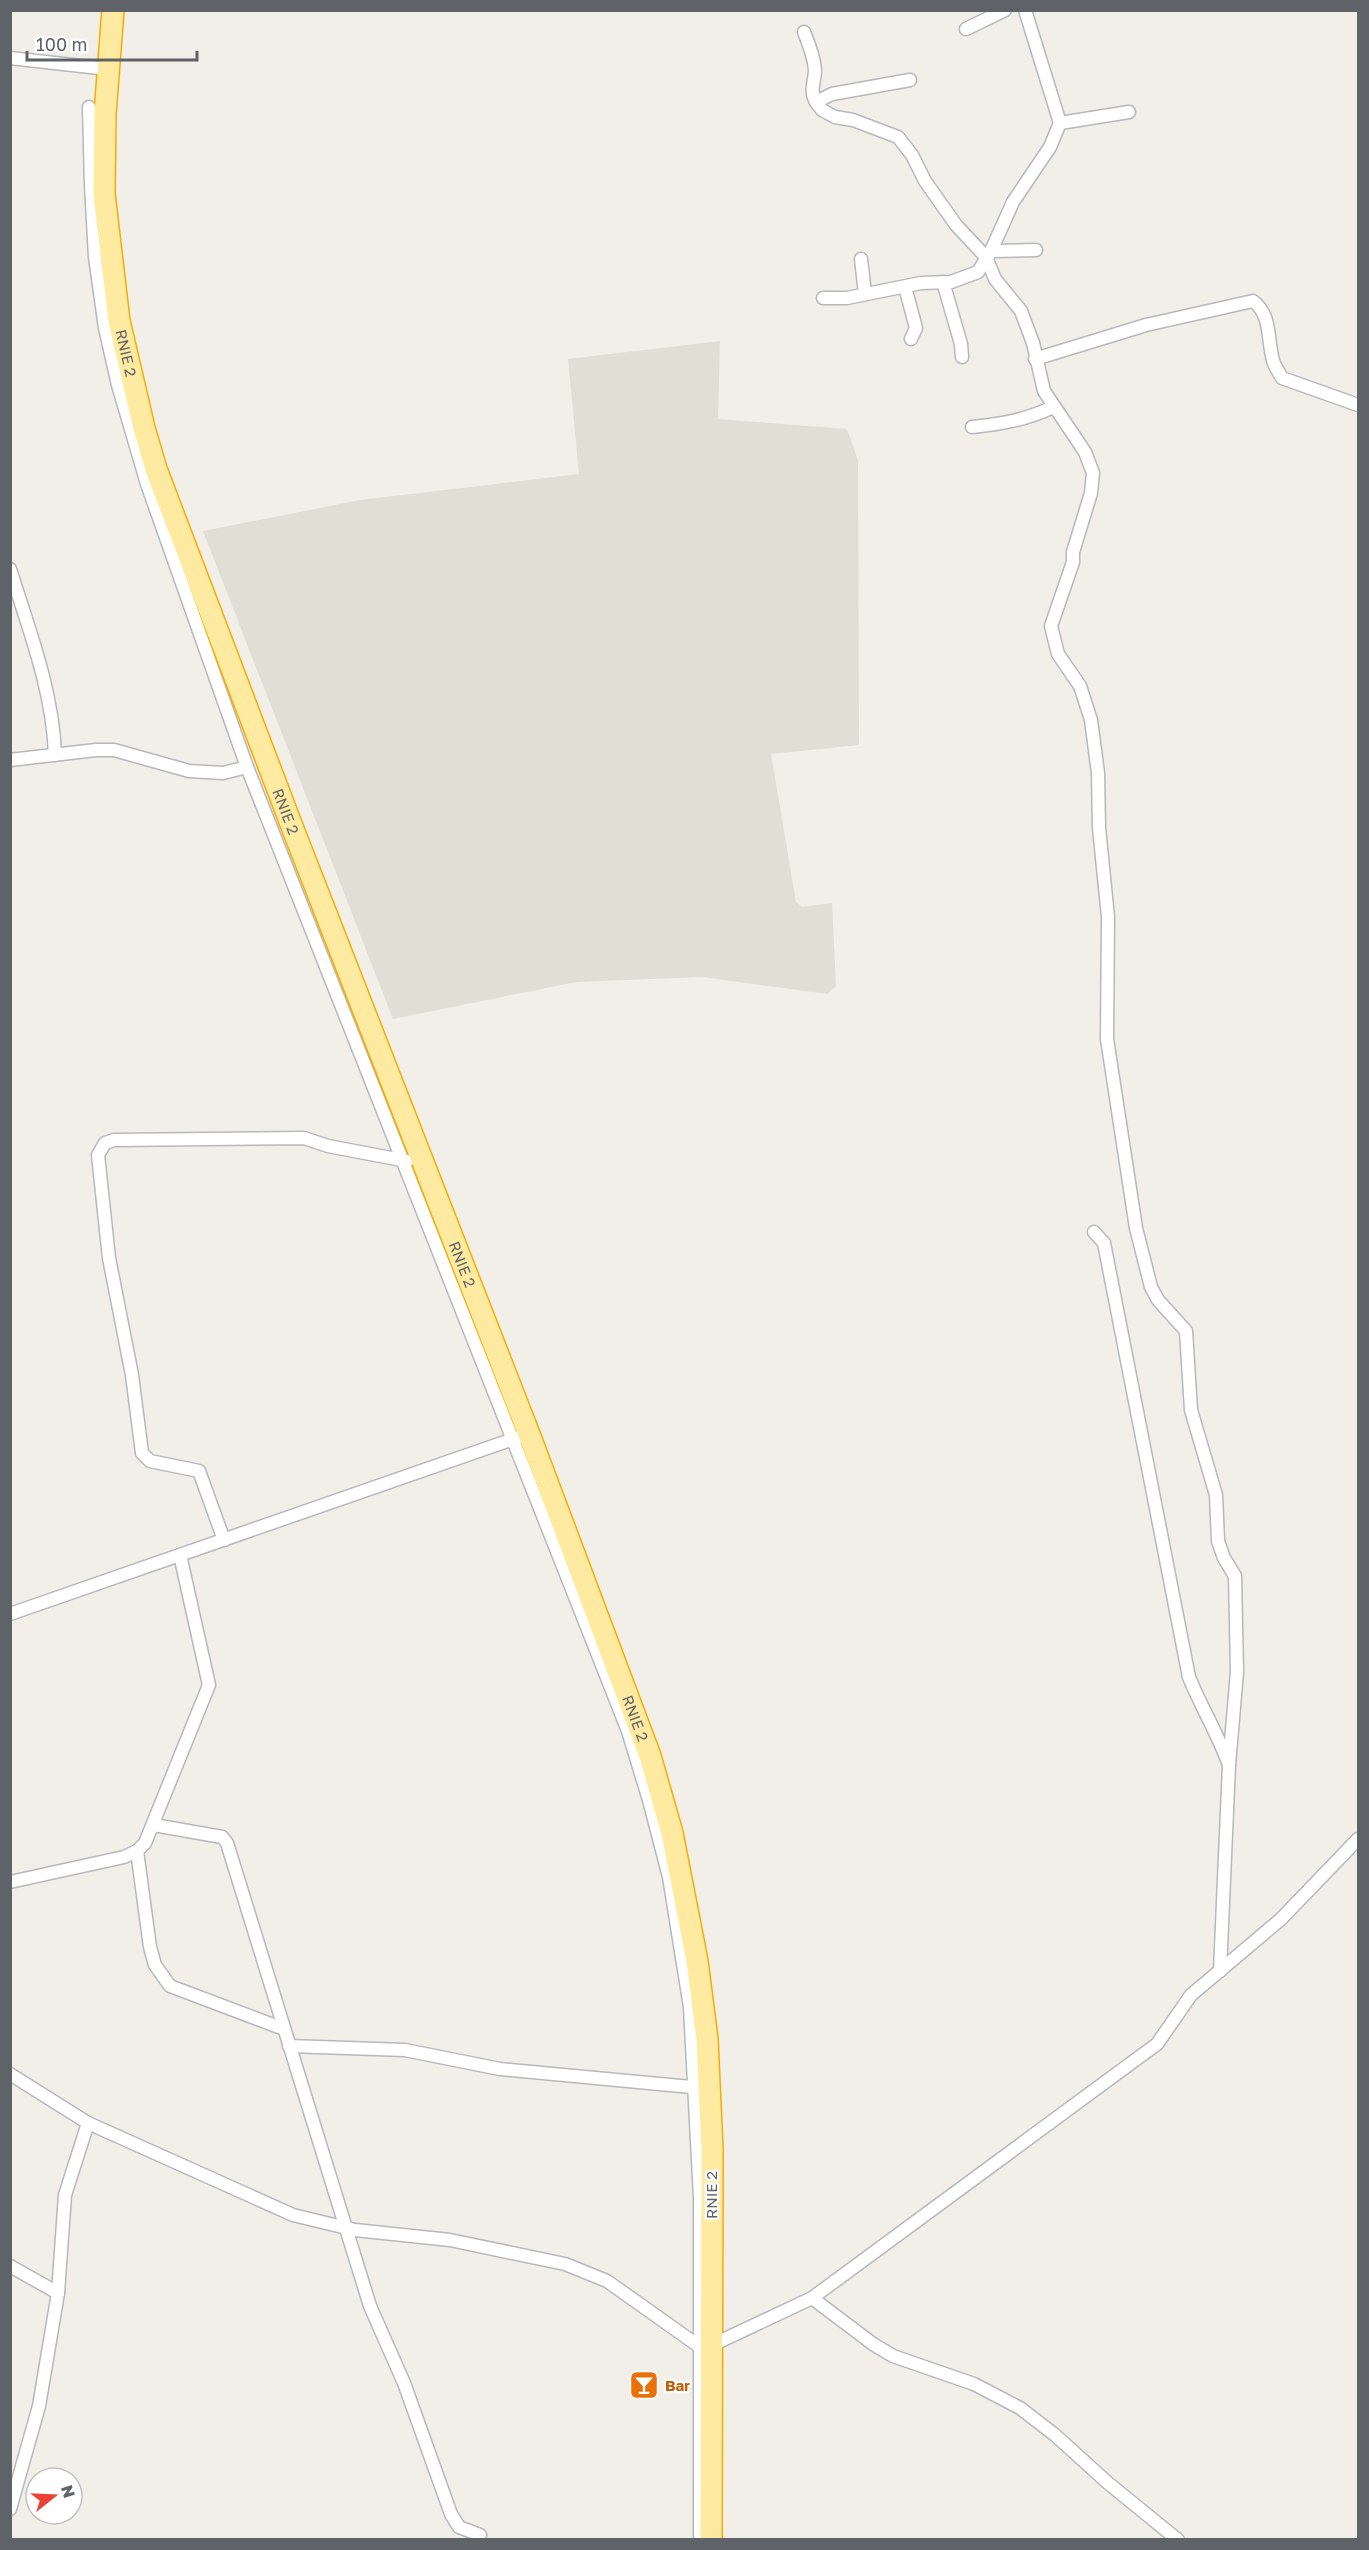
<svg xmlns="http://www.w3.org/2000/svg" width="1369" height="2550" font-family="'Golos Text',sans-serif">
  <rect width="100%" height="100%" fill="#f1efe8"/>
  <polygon fill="#e1ded6" points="720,341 718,419 847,429 858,460 859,745 771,754 796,902 802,907 832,903 836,986 827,994 702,977 576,982 393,1019 203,531 360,500 579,474 568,359"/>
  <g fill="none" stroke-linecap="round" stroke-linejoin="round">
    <g stroke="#b5b8bc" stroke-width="15">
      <g id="minor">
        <polyline points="966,29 1005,10"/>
        <path d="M804 32C809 44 814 57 815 70 815 82 809 90 816 102L832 94 910 80"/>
        <polyline points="10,58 108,69"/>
        <polyline points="816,102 822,110 835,117 853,120 898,137 912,155 925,181 956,225 986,257 995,279 1021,311 1033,343 1044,391 1085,452 1093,473 1091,493 1073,552 1073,562 1051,626 1058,654 1080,686 1091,720 1098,773 1099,828 1108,917 1107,1039 1136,1228 1151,1287 1158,1300 1186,1331 1191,1410 1216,1495 1218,1541 1224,1558 1235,1576 1237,1672 1229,1765"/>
        <polyline points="89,107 91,185 95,257 105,328 118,385 147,484 247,767 628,1731 649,1800 669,1877 690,2007 700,2198 700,2540"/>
        <polyline points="1060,123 1129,112"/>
        <polyline points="991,251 1036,250"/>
        <polyline points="861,259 865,294"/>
        <polyline points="943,282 961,344 962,357"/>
        <polyline points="905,287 916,328 911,339"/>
        <polyline points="823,298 847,298 921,283 951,282 978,272 991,251 1013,202 1050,147 1060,123 1025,10"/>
        <path d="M1035 359 1146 325 1253 301C1272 315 1267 340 1273 360 1274 366 1279 372 1282 378L1358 405"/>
        <path d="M972 427C1001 424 1026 420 1053 407"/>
        <path d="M10 569C29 630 53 691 55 755"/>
        <polyline points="10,760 96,750 114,750 189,771 223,773 247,767"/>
        <path d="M1094 1232 1104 1243 1189 1677C1201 1707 1218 1734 1229 1765L1220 1971"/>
        <polyline points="224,1540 199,1471 150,1461 142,1453 132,1375 109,1258 98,1155 105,1143 114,1140 304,1138 328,1146 407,1161"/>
        <polyline points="10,1614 519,1437"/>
        <polyline points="154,1825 222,1837 227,1843 370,2306 404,2383 451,2514 459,2527 480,2535"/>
        <polyline points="137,1851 150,1947 155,1965 170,1986 284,2029"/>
        <polyline points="10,1882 124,1857 137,1851 145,1843 209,1685 180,1555"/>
        <polyline points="289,2046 405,2050 500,2069 702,2088"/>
        <polyline points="10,2074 88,2123 293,2215 355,2230 450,2240 565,2264 607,2281 700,2347 710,2346 812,2298 1157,2044 1191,1995 1281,1919 1358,1839"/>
        <polyline points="10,2266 58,2293"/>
        <polyline points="812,2298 873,2344 893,2356 974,2384 1020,2408 1055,2435 1108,2483 1178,2540"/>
        <polyline points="10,2509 39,2406 58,2293 65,2195 88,2123"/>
      </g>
    </g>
    <g stroke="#f9ab00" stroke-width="24">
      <g id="trunk">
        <path id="s1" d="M113 10 105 114 104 194 119 321 144 428 156 469 291 824 529 1434 650 1756 672 1833 697 1961 707 2039 712 2150 711 2540"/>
      </g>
    </g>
    <use href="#minor" stroke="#fff" stroke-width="12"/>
    <use href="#trunk" stroke="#feeaa1" stroke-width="21"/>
  </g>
  <defs>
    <g id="bar-square" transform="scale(1.5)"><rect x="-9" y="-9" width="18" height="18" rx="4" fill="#e8710a" stroke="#fff"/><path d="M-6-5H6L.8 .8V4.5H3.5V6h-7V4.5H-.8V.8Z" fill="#fff"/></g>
  </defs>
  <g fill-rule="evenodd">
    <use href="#bar-square" x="644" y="2385"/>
  </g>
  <g text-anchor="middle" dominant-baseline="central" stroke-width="4.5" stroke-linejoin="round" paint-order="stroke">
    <g font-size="15" fill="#5f6368" stroke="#fff">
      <text stroke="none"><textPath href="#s1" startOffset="345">RNIE 2</textPath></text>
      <text stroke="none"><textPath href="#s1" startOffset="831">RNIE 2</textPath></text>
      <text stroke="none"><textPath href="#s1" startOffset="1317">RNIE 2</textPath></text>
      <text stroke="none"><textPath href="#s1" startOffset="1803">RNIE 2</textPath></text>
      <text transform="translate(711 2195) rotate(-90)">RNIE 2</text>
    </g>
    <g font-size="15" font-weight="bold" fill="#c56008" stroke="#fff" text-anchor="start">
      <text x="665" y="2385">Bar</text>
    </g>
  </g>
  <rect width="1369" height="2550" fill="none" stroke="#5f6368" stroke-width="24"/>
  <g transform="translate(54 2496) rotate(72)"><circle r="28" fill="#ffffff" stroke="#bfc1c3" stroke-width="1.5"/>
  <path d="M0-4.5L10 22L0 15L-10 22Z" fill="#ea4335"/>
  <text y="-9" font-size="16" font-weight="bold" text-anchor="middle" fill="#5f6368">N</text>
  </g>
  <path d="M27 51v9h170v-9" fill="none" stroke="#5f6368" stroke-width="3"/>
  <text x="36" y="51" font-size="18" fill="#5f6368" stroke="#ffffff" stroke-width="4.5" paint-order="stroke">100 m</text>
</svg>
